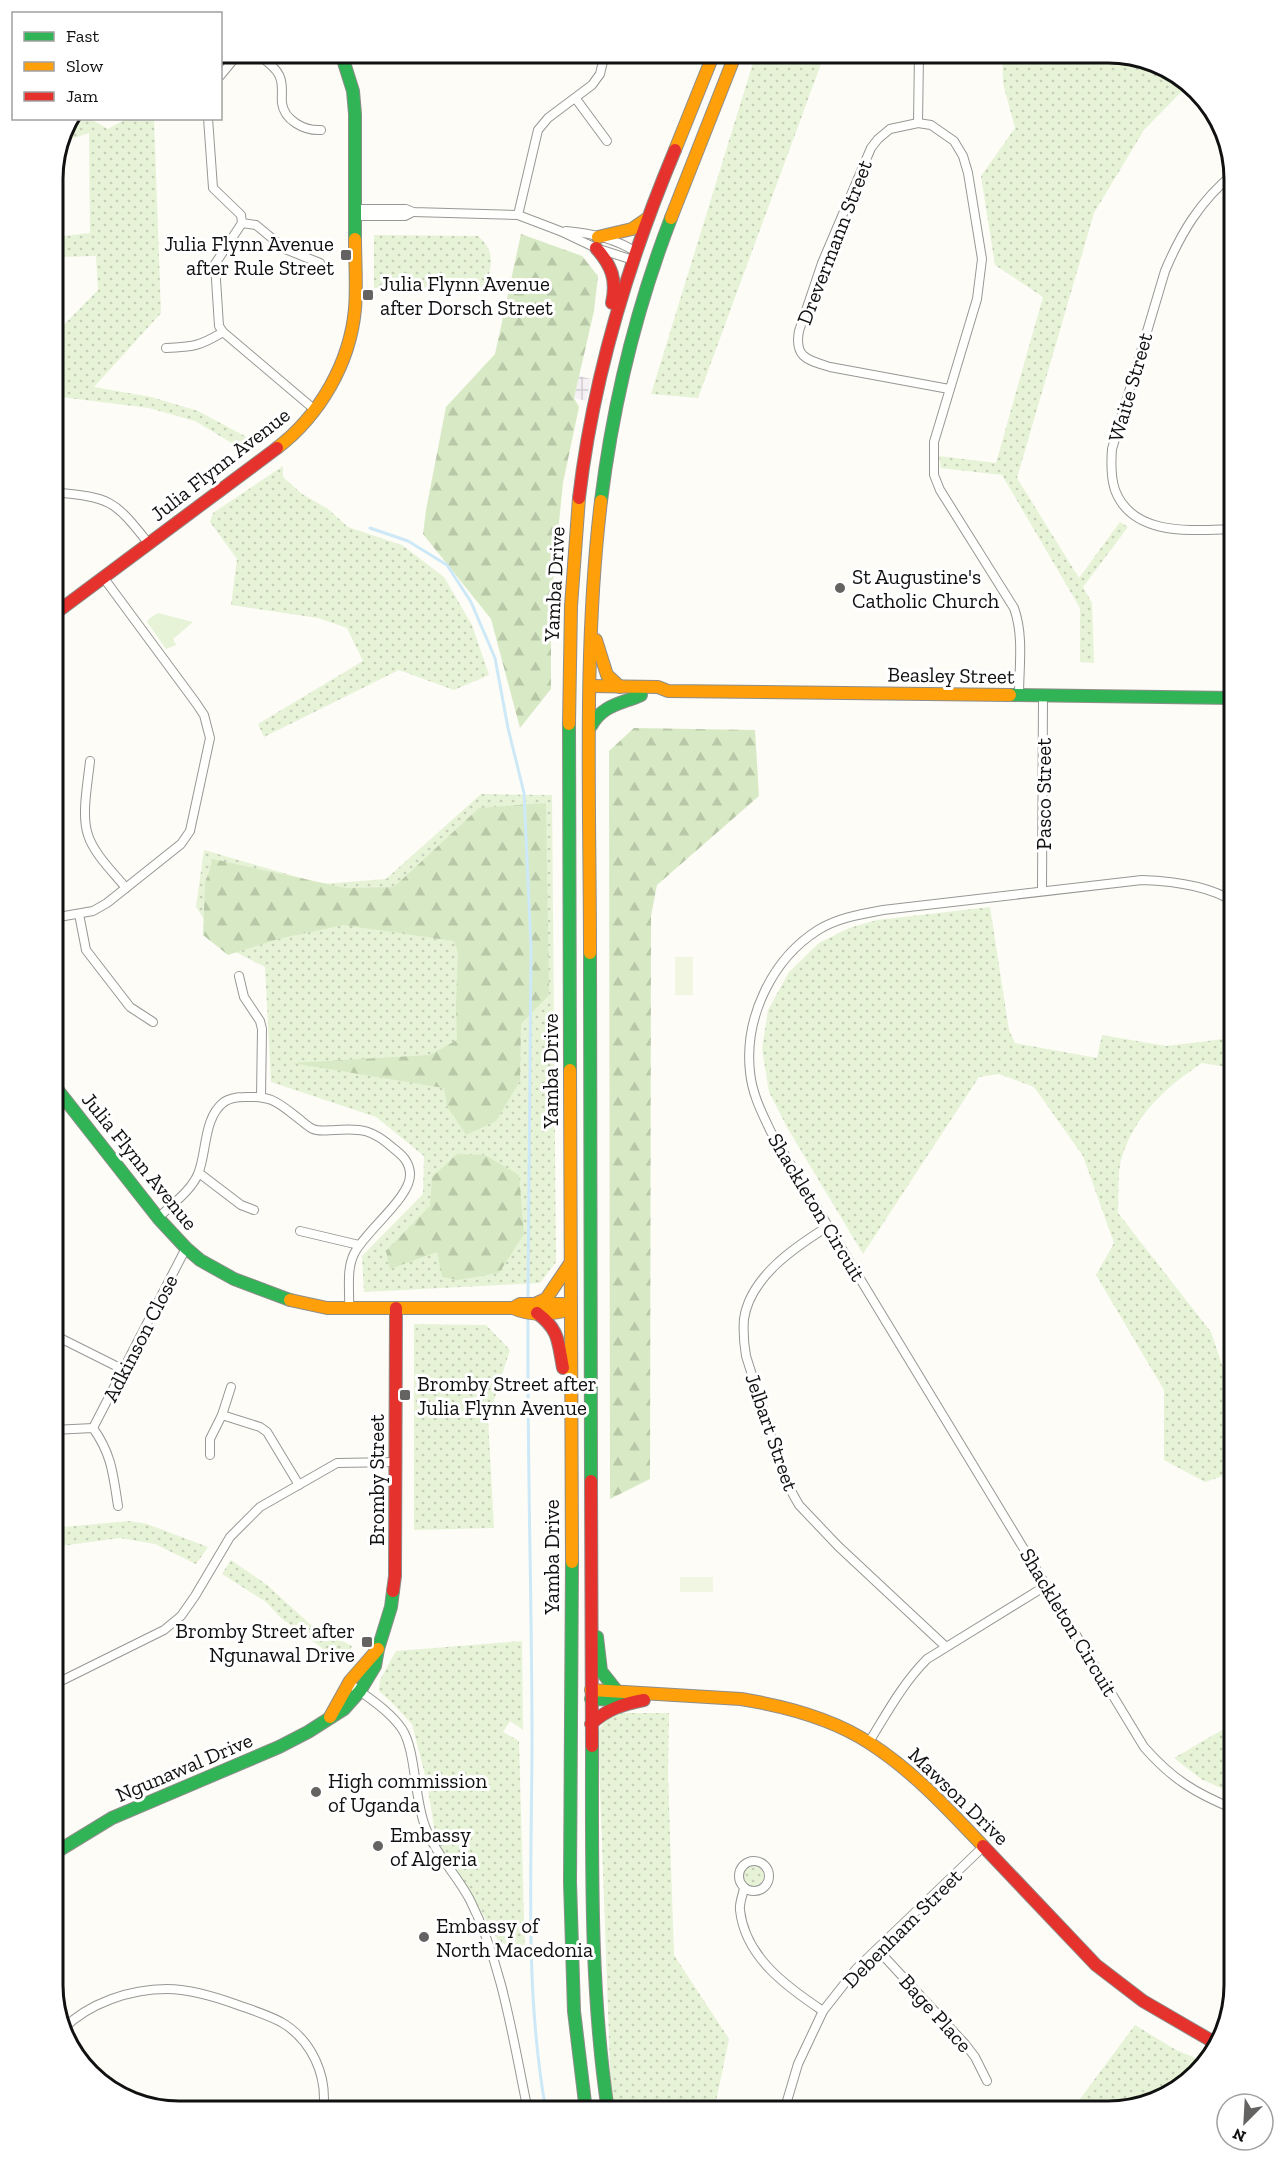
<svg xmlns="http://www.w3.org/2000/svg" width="1287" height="2164" font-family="'Zilla Slab',serif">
  <defs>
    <pattern id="industrial-grid" width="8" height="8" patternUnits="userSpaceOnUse" patternTransform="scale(1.5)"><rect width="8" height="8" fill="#f5f0f3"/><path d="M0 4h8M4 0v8" fill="none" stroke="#d1cdcf"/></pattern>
    <pattern id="grass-dots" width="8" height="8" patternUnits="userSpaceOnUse" patternTransform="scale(1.5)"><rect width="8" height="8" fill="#e7f3d7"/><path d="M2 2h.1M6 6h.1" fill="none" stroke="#c5cfb8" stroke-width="1.8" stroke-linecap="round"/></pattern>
    <pattern id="forest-firs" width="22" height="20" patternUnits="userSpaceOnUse" patternTransform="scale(1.5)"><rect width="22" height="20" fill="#d8eac5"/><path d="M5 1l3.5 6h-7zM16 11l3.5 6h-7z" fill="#b8c8a8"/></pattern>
  </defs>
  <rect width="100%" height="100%" fill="#fdfcf7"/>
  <polygon fill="url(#industrial-grid)" points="579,376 591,379 586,401 574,398"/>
  <g fill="url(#grass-dots)">
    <polygon points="756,53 825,53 698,398 651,394"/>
    <polygon points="1002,53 1117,53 1179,74 1188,85 1144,130 1094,213 1017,478 1079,578 1120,522 1128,527 1083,587 1092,603 1094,663 1080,662 1080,608 1002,475 941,468 939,456 996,463 1043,297 995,265 981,176 1015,128 1003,83"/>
    <polygon points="79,119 90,119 108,129 126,119 154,119 161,313 94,387 151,397 198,411 258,443 245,451 195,421 149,408 53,396 53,336 98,290 96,256 61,257 61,248 54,237 90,233 89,133 65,141"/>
    <path d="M374 235 478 236C496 251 492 268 485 287L374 288Z"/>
    <polygon points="283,466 283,477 302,494 328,509 348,527 402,545 444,577 472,625 489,675 454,690 399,670 264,737 258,724 363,661 347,628 318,618 231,605 237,559 210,522 213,513"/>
    <polygon points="481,794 552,795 556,1262 540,1283 364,1292 362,1256 423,1194 424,1156 376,1117 271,1082 265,967 220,944 196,907 204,850 322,884 386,879"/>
    <path d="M990 907 1009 1030 1015 1043 1097 1058 1102 1035 1166 1046 1224 1039 1234 1017V1068L1202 1063C1166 1087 1135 1115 1122 1157 1117 1171 1119 1197 1118 1213L1211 1332 1224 1371 1234 1420V1472L1205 1482 1164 1460V1390L1096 1275 1114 1243 1083 1156 1034 1087 999 1074 979 1077 863 1254 788 1129 769 1092 762 1049 768 1010 789 972 819 943 849 928 877 920Z"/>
    <polygon points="414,1324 486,1325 510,1350 488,1419 494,1528 414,1530"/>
    <polygon points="129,1521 147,1524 208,1547 196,1564 155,1544 120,1538 53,1547 53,1528"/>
    <polygon points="231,1560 267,1585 311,1625 352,1646 344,1664 281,1618 266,1602 222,1574"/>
    <polygon points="522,1641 523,1730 510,1721 503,1732 519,1741 525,1954 498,1941 469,1890 436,1840 427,1783 412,1724 391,1702 379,1691 380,1680 396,1651"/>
    <polygon points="611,1713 669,1713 668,1775 674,1955 729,2039 714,2111 615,2111 611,2095 598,1731"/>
    <polygon points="1234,1723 1234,1794 1201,1779 1174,1758"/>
    <circle cx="754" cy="1876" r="10"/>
    <polygon points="1135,2025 1176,2050 1205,2062 1164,2099 1108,2111 1071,2111"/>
  </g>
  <g fill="url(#forest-firs)">
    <polygon points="521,234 582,256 598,276 594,311 574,398 579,407 563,483 551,601 551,689 520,728 491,619 423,534 426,510 446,407 495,354"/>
    <polygon points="634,728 755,730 759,796 657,885 651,916 650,1479 610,1499 609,751"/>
    <polygon points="546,803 549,995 521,1024 520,1081 496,1121 466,1135 447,1106 444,1088 292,1063 430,1055 457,1040 456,1005 458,952 454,941 343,925 278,939 228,955 203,935 205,884 213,859 346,888 394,887 479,808"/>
    <polygon points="457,1154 485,1155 519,1175 524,1234 499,1273 458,1280 442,1277 437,1252 390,1269 386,1251 430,1206 432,1177"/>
  </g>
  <polygon fill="#e7f3d7" points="158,613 193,622 173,639 176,645 166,649 147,622 150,618"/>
  <g fill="#f0f6e1">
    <rect x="675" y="957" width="18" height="38"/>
    <rect x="680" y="1577" width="33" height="15"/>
  </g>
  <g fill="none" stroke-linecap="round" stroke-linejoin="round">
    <g stroke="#cde8f7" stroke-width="3">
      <polyline points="370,528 408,541 447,565 471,602 495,658 508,728 524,793 531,947 528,1302"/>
      <path d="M528 1315C527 1457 532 1599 532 1741 532 1864 524 1989 546 2111"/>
    </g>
    <g stroke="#979795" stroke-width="10">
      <g id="street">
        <path d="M256 53C263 59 275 66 279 75 284 84 281 93 282 103 284 120 304 131 321 130"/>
        <polyline points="220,76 239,53"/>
        <polyline points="576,99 607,141"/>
        <polyline points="208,118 213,188 241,215 242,223 215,264 219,326 223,332 315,410"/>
        <polyline points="68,122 71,118"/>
        <polyline points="918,123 919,53"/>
        <path d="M1233 174C1200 201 1181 233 1165 271L1112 449C1111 462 1111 478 1115 490 1133 538 1195 530 1234 529"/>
        <polyline points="356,209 406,209 413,212 518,215 560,231 596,248 633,260"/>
        <polyline points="518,215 538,130 548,118 592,85 600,74 605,53"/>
        <polyline points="356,216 405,216 413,212"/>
        <polyline points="242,223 256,225 285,249 320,263"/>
        <path d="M566 231C590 233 616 239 636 252"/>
        <path d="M166 348C193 347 200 346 223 332"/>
        <path d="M949 389 830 367C808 360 794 358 799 331L822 263 871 148 878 139 890 129 918 123 931 125 954 141 963 156 968 173 982 259 977 299 934 442V475L940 490 1014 608C1024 636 1019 666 1019 696"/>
        <path d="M53 492C110 498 113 498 149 544"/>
        <path d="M90 761C88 782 81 815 88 835 94 854 113 872 126 888"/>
        <polyline points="1042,891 1043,696"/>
        <polyline points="79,914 86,950 130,1007 153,1022"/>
        <polyline points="53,918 93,911 107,903 181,844 190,831 210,738 204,715 196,703 103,577"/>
        <polyline points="239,976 244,997 260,1021 262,1029 261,1097"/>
        <polyline points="199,1173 241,1205 254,1210"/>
        <path d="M158 1218C171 1205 191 1191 198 1174 207 1153 203 1118 224 1102 230 1098 237 1097 245 1097 273 1096 277 1102 298 1118 302 1121 308 1127 313 1129 319 1132 328 1130 335 1130 362 1128 373 1130 393 1148 402 1155 409 1161 410 1173 412 1197 365 1231 354 1254 346 1270 350 1291 349 1308"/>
        <path d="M827 1227C795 1247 750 1277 744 1319 743 1331 744 1344 746 1356L786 1482 799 1505 838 1546 945 1646"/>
        <polyline points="300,1231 359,1245"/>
        <polyline points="53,1337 62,1339 124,1370"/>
        <polyline points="222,1415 260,1427 267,1432 299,1485"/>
        <polyline points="93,1428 186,1248"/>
        <path d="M53 1430 93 1428C112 1455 113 1474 118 1506"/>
        <polyline points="210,1455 210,1439 222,1415 231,1387"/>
        <path d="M350 1684C367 1697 389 1710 402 1729 416 1750 414 1798 425 1826 435 1854 457 1875 470 1900 503 1966 513 2040 528 2111"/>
        <polyline points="53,1685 164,1630 181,1616 195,1596 230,1537 260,1507 337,1463 396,1462"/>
        <path d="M869 1742C887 1713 903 1683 927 1659L1047 1585"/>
        <path d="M1234 1809C1195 1793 1172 1779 1144 1747L771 1132C762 1113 752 1094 750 1072 744 1018 772 959 818 930 837 918 861 914 883 910L1142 880C1173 881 1208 885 1234 902"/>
        <circle cx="754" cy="1876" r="15"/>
        <path d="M744 1888C743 1895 739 1903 740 1910 745 1957 787 1987 823 2011"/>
        <polyline points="878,1950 965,2044 975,2057 987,2081"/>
        <path d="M63 2029C89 2003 130 1989 167 1989 191 1989 216 1997 238 2005 252 2010 268 2015 281 2022 312 2040 328 2076 323 2111"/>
        <polyline points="784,2111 798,2064 823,2011 856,1969 984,1846"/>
      </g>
    </g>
    <g stroke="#8e8d8b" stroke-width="14">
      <g id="fast">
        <polyline points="341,53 353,91 355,114 355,239"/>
        <path d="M601 501C613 404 636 309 671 218"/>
        <polyline points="1010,695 1234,698"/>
        <polyline points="569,724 570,1070"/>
        <path d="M591 726C602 705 621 704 641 695"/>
        <polyline points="590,953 591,1481"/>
        <polyline points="53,1084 159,1219 186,1248 200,1260 234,1279 290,1300"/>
        <polyline points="572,1562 570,1882 574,2011 586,2111"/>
        <polyline points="597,1637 601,1671 616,1690"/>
        <polyline points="591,1699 635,1700"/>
        <path d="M592 1746C592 1868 590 1990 608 2111"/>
        <polyline points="53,1854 112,1818 279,1747 308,1732 344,1709 360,1691 375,1666 378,1649 391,1607 393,1591"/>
      </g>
    </g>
    <g stroke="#8e8d8b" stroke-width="14">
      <g id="slow">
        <polyline points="675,150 714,53"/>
        <polyline points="671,218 736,53"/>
        <polyline points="598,237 632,229 648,218"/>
        <path d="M277 448C320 415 350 363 355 309 357 286 355 262 355 239"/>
        <polyline points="596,640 607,675 620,687"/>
        <polyline points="590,686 658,687 668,691 1010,695"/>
        <polyline points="569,724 571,606 579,498"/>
        <path d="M590 953C590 803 583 650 601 501"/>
        <polyline points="570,1070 572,1562"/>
        <path d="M290 1300 327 1308H513C530 1316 553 1315 570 1309"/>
        <polyline points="537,1303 546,1299 569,1265"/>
        <polyline points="513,1308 520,1304 570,1304"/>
        <path d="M591 1690 741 1699C784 1706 834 1719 871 1744 914 1772 948 1809 983 1846"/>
        <polyline points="330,1717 350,1681 378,1649"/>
      </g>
    </g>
    <g stroke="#8e8d8b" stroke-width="14">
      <g id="jam">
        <path d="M596 248C612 266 617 280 612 303"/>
        <path d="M579 498C593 377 628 262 675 150"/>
        <polyline points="53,615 277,448"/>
        <path d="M537 1313C560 1330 558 1343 563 1368"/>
        <polyline points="591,1481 592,1746"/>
        <polyline points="393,1591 395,1576 396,1308"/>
        <path d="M591 1724C607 1709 623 1704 644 1700"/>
        <polyline points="983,1846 1096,1965 1143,2001 1217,2044"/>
      </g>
    </g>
    <use href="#street" stroke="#fffffe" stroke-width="8"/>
    <use href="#fast" stroke="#30b455" stroke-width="12"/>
    <use href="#slow" stroke="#ff9f0a" stroke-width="12"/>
    <use href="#jam" stroke="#e5322d" stroke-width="12"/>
  </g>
  <g fill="#646362" stroke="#fff" stroke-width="2">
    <rect x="340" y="249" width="12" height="12" rx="3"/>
    <rect x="362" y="289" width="12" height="12" rx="3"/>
    <circle cx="840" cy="588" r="6"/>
    <rect x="399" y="1389" width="12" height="12" rx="3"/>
    <rect x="361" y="1636" width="12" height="12" rx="3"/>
    <circle cx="316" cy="1792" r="6"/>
    <circle cx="378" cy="1846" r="6"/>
    <circle cx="424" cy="1937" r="6"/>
  </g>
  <g text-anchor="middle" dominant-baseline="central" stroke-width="6" stroke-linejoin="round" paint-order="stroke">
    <g font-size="21" fill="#111" stroke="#fff">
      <text transform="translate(834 242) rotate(-69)">Drevermann Street</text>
      <text transform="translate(1130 387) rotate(-74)">Waite Street</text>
      <text transform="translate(220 464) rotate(-38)">Julia Flynn Avenue</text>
      <text transform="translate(554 584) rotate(-87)">Yamba Drive</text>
      <text transform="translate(951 675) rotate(1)">Beasley Street</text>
      <text transform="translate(1043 794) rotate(-90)">Pasco Street</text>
      <text transform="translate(550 1071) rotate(-90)">Yamba Drive</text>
      <text transform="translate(140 1161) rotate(51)">Julia Flynn Avenue</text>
      <text transform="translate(817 1207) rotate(59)">Shackleton Circuit</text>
      <text transform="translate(140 1338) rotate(-63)">Adkinson Close</text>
      <text transform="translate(772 1432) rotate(71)">Jelbart Street</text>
      <text transform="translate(376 1480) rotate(-90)">Bromby Street</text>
      <text transform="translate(551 1557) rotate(-90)">Yamba Drive</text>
      <text transform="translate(1069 1622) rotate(59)">Shackleton Circuit</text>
      <text transform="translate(184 1767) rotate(-23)">Ngunawal Drive</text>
      <text transform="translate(959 1796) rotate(44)">Mawson Drive</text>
      <text transform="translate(902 1928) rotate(-45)">Debenham Street</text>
      <text transform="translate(936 2013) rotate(48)">Bage Place</text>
    </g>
    <g font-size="21" fill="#111" stroke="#fff" text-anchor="start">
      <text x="334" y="243" text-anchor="end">Julia Flynn Avenue<tspan x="334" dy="24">after Rule Street</tspan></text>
      <text x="380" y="283">Julia Flynn Avenue<tspan x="380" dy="24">after Dorsch Street</tspan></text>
      <text x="852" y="576">St Augustine's<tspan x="852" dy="24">Catholic Church</tspan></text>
      <text x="417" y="1383">Bromby Street after<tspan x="417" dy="24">Julia Flynn Avenue</tspan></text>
      <text x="355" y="1630" text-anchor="end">Bromby Street after<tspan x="355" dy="24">Ngunawal Drive</tspan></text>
      <text x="328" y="1780">High commission<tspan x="328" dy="24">of Uganda</tspan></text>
      <text x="390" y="1834">Embassy<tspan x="390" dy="24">of Algeria</tspan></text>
      <text x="436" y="1925">Embassy of<tspan x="436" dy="24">North Macedonia</tspan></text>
    </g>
  </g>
  <path d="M0 0H1287V2164H0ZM179 63H1108A116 116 0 0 1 1224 179V1985A116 116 0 0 1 1108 2101H179A116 116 0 0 1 63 1985V179A116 116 0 0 1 179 63Z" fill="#fff" fill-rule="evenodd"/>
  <path fill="none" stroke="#111" stroke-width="3" d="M179 63H1108A116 116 0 0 1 1224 179V1985A116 116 0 0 1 1108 2101H179A116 116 0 0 1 63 1985V179A116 116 0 0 1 179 63Z"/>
  <rect x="12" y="12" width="210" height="108" fill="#ffffff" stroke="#a0a0a0" stroke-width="1.5"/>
  <rect x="24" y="32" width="30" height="9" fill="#30b455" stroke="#a0a0a0" stroke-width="1.5"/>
  <text x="66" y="42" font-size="18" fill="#111111">Fast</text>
  <rect x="24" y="62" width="30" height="9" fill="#ff9f0a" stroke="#a0a0a0" stroke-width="1.5"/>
  <text x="66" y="72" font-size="18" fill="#111111">Slow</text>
  <rect x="24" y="92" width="30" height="9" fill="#e5322d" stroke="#a0a0a0" stroke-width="1.5"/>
  <text x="66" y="102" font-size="18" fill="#111111">Jam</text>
  <g transform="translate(1245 2122) rotate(204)"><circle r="28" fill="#ffffff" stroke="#a0a0a0" stroke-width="1.5"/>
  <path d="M0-4.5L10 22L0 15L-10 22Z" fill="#646362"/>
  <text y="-9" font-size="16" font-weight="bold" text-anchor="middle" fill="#111111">N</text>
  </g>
</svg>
